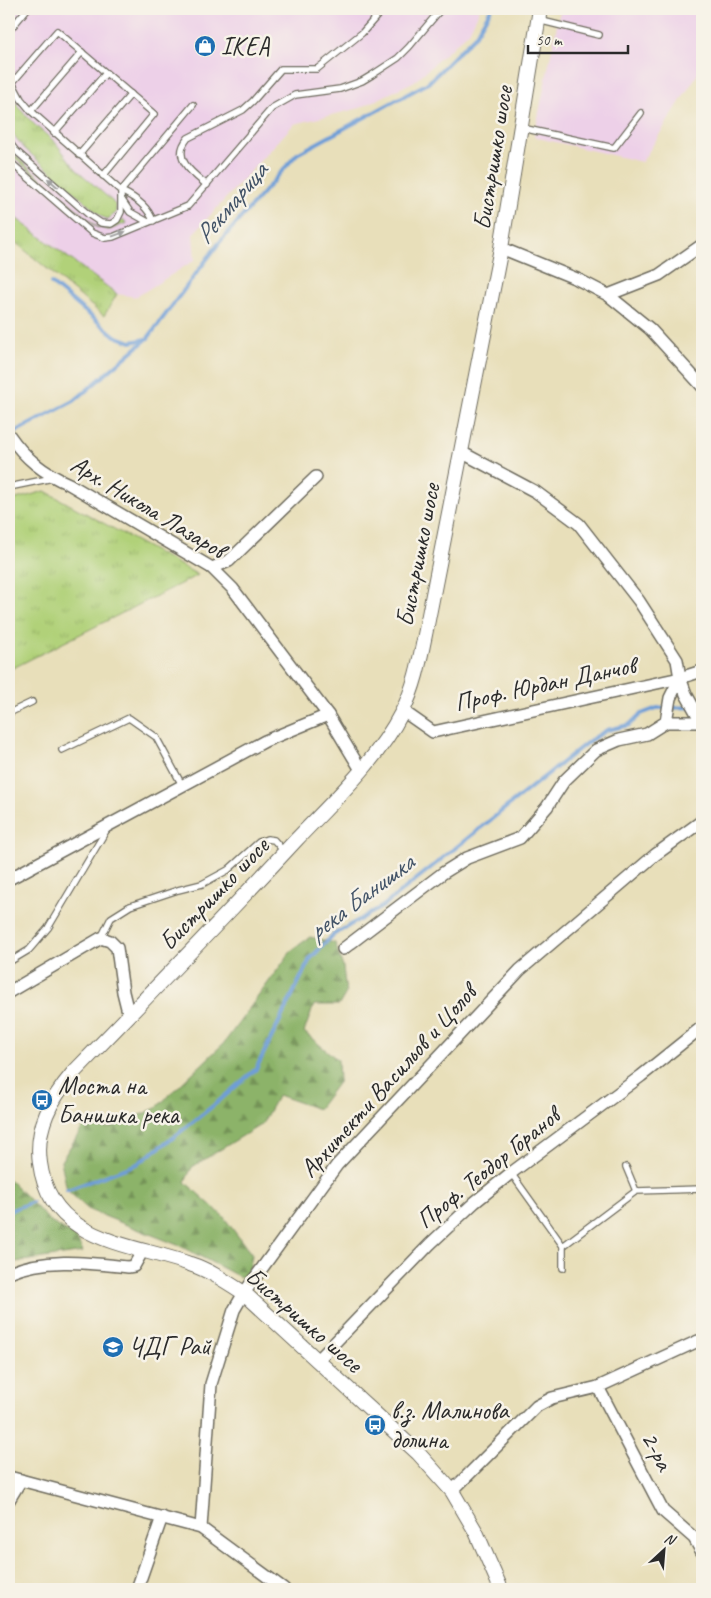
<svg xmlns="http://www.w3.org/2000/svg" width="711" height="1598" font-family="Caveat,sans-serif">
  <defs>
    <pattern id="grass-tufts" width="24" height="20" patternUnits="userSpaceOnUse" patternTransform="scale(1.25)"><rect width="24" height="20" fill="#b1d179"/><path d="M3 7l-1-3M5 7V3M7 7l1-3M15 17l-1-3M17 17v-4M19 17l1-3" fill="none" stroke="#98b469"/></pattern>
    <pattern id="forest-firs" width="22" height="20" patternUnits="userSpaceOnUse" patternTransform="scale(1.25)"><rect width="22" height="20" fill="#8cb369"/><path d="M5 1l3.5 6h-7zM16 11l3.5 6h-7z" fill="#739257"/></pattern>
  </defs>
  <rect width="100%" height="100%" fill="#f7f3e8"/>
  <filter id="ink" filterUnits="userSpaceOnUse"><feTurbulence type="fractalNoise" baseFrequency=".02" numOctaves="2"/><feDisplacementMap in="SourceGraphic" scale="10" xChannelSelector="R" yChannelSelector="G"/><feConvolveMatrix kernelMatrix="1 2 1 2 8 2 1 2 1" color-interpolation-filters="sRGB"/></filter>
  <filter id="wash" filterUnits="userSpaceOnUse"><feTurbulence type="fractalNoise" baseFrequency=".0096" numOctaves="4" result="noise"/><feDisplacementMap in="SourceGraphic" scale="20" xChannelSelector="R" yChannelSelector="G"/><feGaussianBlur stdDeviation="1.12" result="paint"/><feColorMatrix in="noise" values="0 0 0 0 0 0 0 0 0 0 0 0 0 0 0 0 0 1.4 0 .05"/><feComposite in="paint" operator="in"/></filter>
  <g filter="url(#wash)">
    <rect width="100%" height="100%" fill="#e8dfba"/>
    <g fill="#edd0e8">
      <polygon points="9,9 480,9 469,32 415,81 360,108 294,124 193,234 195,260 136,297 117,294 9,213"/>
      <polygon points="563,9 702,9 702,67 642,162 534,137 559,15"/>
    </g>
    <g fill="url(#grass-tufts)" stroke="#6e7e52">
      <polygon points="9,90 19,108 35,125 55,142 76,169 112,201 116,206 116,213 108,219 102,217 24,148 9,129"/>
      <path d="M9 149 19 159 96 226C107 230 115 227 123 219L126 223 109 230 96 227 18 161 9 152Z"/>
      <polygon points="9,213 117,294 104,316 9,237"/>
      <polygon points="45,491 198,575 9,670 9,501"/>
    </g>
    <g fill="url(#forest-firs)" stroke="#5c6f4a">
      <polygon points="310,937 335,943 343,967 346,993 339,1005 314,1005 304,1032 338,1060 339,1081 318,1109 278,1095 262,1124 192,1167 185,1182 223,1216 252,1255 249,1272 240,1277 180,1246 89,1210 67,1190 61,1161 83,1127 110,1128 156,1108 224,1043 292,950"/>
      <polygon points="9,1179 51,1222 76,1237 83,1252 9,1263"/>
    </g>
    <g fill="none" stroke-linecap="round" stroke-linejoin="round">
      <g stroke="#6e9ed7" stroke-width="4">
        <polyline points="51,283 115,336 131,342 146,339"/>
        <polyline points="11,434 74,401 148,338 219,243 297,154 428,83 475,36 491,9"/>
        <polyline points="67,1190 137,1164 174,1137 219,1101 256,1069 310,959 333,935 383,906 589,741 607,730 629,725 641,714 657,708 702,707"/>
        <polyline points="9,1211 32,1202"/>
      </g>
    </g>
  </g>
  <g filter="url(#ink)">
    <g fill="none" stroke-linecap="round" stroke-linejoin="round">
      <g stroke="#6d6a5d" stroke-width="8">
        <g id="service">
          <polyline points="538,20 599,35"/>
          <polyline points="9,31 27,9"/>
          <path d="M9 77 21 99 31 111 121 191C134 197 148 206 153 221"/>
          <polyline points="12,83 57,31 154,114 103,176"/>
          <polyline points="31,111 82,52"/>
          <polyline points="522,128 614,148 641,113"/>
          <polyline points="54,133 106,73"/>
          <polyline points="9,142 15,150 89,215 101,223 111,224 117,220 121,212 121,191 193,105"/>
          <polyline points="79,155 131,94"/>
          <polyline points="9,161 92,233 105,238 113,237 188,206 272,108 295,95 340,89 362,81 372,75 398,58 409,47 441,9"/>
          <path d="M207 185C192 173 171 158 188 138L243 110 253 101 281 69H317L362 33 383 9"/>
          <polyline points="122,200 130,212 148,222"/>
          <polyline points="9,487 53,478"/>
          <polyline points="9,713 32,702"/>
          <polyline points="62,750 129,718 156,737 182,785"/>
          <polyline points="101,938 111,918 130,906 178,890 202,884 228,870 259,842 267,839 274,840 285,853"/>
          <polyline points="9,962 29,950 48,928 107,829"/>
          <polyline points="626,1167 636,1191"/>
          <polyline points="511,1173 563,1246 636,1191 702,1189"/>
          <polyline points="563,1246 563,1268"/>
        </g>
      </g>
      <g stroke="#6d6a5d" stroke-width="14">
        <g id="minor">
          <polyline points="501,248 577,279 608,295 650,329 702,386"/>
          <polyline points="608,295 659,275 702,245"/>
          <path d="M9 435C25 458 43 473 69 484L212 568 233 589 328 715 361 770"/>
          <polyline points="461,452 536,492 579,524 639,601 677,660 680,678 686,694 702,723"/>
          <polyline points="212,568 229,561 316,477"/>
          <polyline points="403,711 433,732 680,678 702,671"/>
          <polyline points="666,722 670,698 680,678"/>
          <polyline points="9,879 265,741 328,715"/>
          <polyline points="343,949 443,873 467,858 520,838 547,807 564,781 596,750 619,740 647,734 666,722 702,722"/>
          <polyline points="9,992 101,938 110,941 117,948 123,992 129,1016"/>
          <path d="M9 1273C47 1257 89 1263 128 1267L134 1266 143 1250"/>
          <polyline points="318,1360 430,1244 475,1202 511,1173 641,1076 702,1027"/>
          <polyline points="598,1387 663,1511 694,1538 702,1552"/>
          <polyline points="9,1477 201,1528 284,1589"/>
          <polyline points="452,1491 537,1406 552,1398 598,1387 698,1341"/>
          <polyline points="9,1500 21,1480"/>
          <polyline points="201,1528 211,1384 234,1310 244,1293 337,1165 520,970 655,855 702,821"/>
          <polyline points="137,1589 162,1517"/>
        </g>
      </g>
      <g stroke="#6d6a5d" stroke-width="16">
        <path id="tertiary" d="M501 1589 476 1532 452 1491 418 1453 244 1293C227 1282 209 1270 190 1264 130 1243 50 1242 40 1163 35 1128 51 1099 73 1073 148 996 223 919 296 840 334 800 377 761 402 712 416 685 421 654 427 625L501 248 540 9"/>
      </g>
      <use href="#service" stroke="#fff" stroke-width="5.5"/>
      <use href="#minor" stroke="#fff" stroke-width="11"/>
      <use href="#tertiary" stroke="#fff" stroke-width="14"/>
    </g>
    <defs><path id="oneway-solid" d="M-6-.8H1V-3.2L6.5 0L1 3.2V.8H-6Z" transform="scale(1.25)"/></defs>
    <g fill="#a0a0a0">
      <use href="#oneway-solid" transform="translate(53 183) rotate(-139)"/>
      <use href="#oneway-solid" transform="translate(119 234) rotate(-20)"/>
    </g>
  </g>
  <defs>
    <g id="shop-disc" transform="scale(1.125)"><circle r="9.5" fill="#1f6fb2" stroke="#f7f3e8"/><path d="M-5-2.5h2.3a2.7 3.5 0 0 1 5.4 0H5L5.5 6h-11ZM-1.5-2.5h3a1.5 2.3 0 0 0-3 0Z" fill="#fff"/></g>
    <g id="bus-disc" transform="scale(1.125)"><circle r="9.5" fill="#1f6fb2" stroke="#f7f3e8"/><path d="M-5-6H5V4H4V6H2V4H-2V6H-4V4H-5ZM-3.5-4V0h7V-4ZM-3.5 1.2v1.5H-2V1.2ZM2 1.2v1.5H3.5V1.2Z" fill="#fff"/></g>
    <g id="school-disc" transform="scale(1.125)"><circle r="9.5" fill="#1f6fb2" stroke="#f7f3e8"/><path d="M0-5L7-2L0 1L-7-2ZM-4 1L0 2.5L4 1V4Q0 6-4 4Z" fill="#fff"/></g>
  </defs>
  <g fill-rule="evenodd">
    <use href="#shop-disc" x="205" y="46"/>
    <use href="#bus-disc" x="42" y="1100"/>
    <use href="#school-disc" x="113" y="1347"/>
    <use href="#bus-disc" x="375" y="1425"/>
  </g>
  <g text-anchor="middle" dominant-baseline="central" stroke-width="5" stroke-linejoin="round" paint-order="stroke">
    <g font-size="25" fill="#2b2b2b" stroke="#f7f3e8" text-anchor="start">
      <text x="221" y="46">IKEA</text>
      <text x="58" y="1086">Моста на<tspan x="58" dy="29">Банишка река</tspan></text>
      <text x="129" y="1347">ЧДГ Рай</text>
      <text x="391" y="1411">в.з. Малинова<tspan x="391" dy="29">долина</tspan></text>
    </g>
    <g font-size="25" fill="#2b2b2b" stroke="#f7f3e8">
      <text transform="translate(493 158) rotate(-81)">Бистришко шосе</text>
      <text transform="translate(148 507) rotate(31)">Арх. Никола Лазаров</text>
      <text transform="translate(418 555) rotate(-79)">Бистришко шосе</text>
      <text transform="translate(545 684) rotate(-12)">Проф. Юрдан Данчов</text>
      <text transform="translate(214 894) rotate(-46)">Бистришко шосе</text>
      <text transform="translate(388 1081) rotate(-48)">Архитекти Васильов и Цолов</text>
      <text transform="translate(488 1168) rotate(-39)">Проф. Теодор Горанов</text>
      <text transform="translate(304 1320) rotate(41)">Бистришко шосе</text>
      <text transform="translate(657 1451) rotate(63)">2-ра</text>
    </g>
    <g font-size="26" font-style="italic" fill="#425367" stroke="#f7f3e8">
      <text transform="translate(231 203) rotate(-50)">Рекмарица</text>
      <text transform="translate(361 897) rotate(-37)">река Банишка</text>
    </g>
  </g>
  <rect width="711" height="1598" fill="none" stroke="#f7f3e8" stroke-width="30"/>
  <g transform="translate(664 1550) rotate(26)" stroke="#f7f3e8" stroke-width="4" paint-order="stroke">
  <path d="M0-4L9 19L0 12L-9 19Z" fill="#2b2b2b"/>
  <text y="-8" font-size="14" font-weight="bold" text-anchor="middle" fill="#2b2b2b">N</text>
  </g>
  <path d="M528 45v8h100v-8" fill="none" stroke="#2b2b2b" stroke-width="2.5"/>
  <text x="536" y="45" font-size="15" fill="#2b2b2b" stroke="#f7f3e8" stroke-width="4" paint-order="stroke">50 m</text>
</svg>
